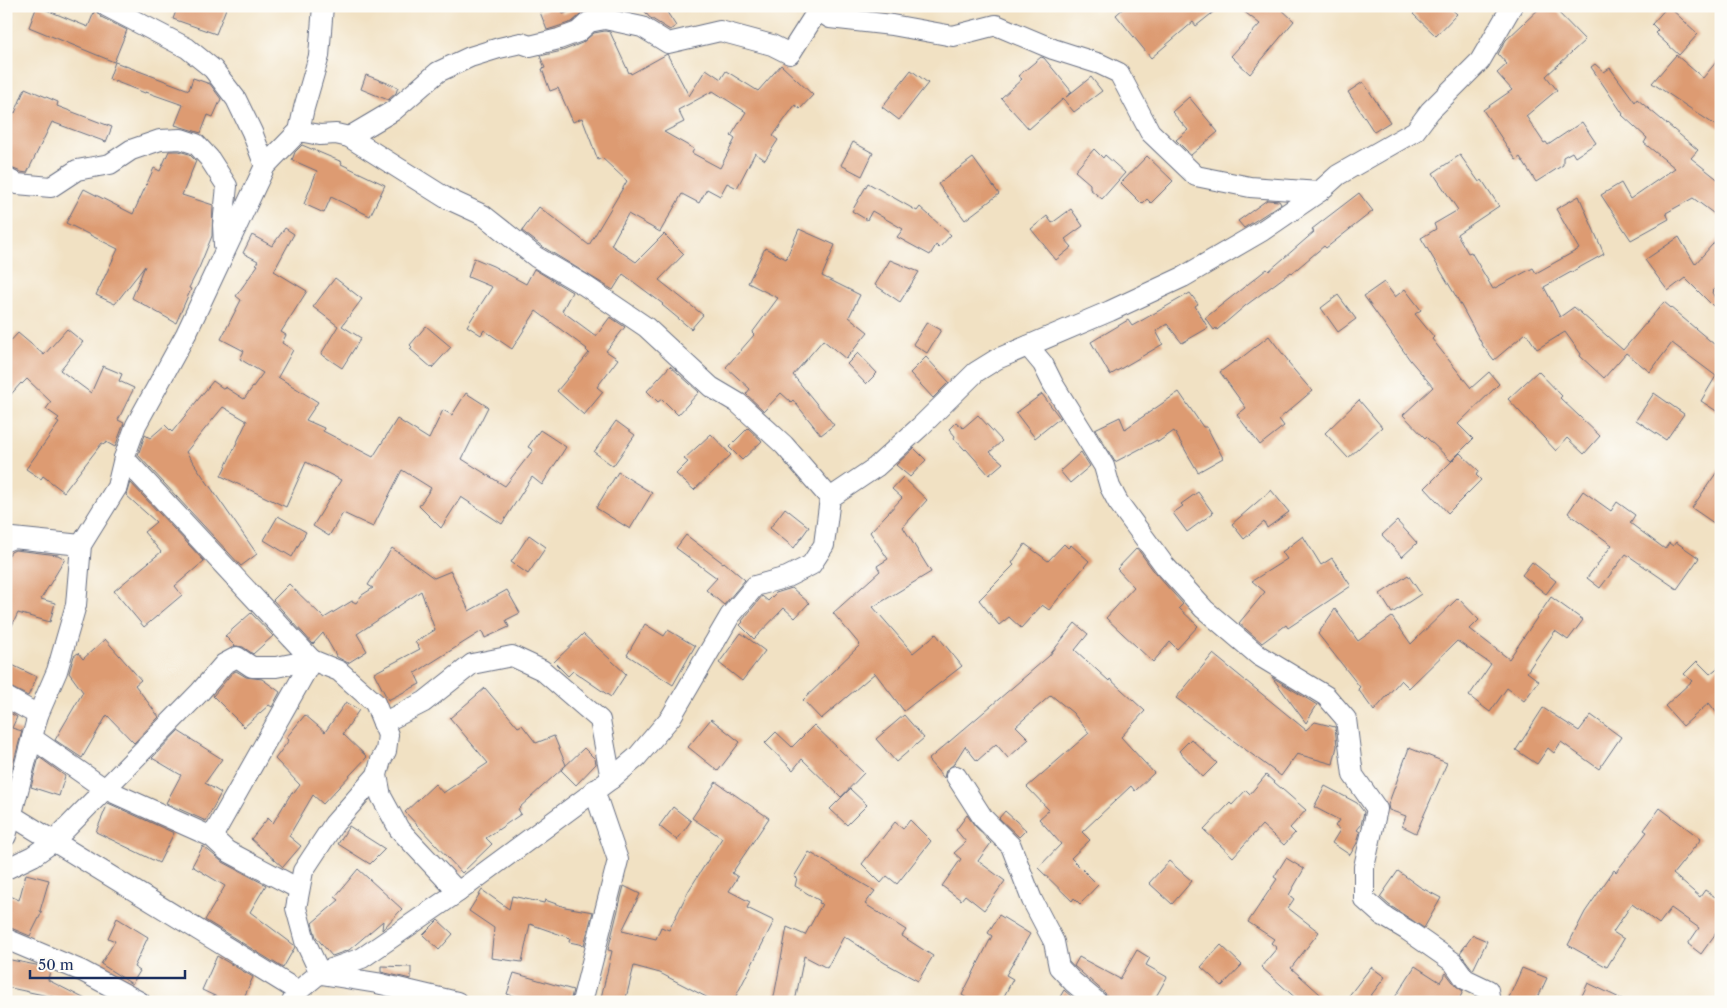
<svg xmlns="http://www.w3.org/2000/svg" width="1727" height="1008" font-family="'Libre Caslon Text',serif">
  <rect width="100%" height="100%" fill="#fdfcf7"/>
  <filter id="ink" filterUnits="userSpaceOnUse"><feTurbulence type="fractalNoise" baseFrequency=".02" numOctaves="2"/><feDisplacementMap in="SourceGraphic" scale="10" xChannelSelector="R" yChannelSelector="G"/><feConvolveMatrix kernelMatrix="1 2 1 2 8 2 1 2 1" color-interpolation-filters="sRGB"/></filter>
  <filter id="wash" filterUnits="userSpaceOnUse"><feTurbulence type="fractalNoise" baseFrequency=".0096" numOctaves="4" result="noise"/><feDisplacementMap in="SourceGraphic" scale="20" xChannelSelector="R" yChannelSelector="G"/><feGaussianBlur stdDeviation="1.12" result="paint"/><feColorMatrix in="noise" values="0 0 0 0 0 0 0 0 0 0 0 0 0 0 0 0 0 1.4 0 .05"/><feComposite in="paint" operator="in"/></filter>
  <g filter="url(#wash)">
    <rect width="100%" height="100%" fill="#f1e1c3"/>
    <g id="blocks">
      <g fill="#dd9b72" fill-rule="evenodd">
        <polygon points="37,6 88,27 95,10 101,17 127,30 114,62 29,27"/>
        <polygon points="178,6 227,6 216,34 173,19"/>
        <polygon points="554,6 560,6 563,14 583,6 599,6 600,8 586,10 572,22 547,30 540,12"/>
        <polygon points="641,6 663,6 676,26 670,30 649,17"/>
        <polygon points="1126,6 1221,6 1196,26 1193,22 1151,58 1116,15"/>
        <polygon points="1237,6 1278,6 1294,21 1250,74 1231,56 1260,24"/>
        <polygon points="1421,6 1448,6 1457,14 1436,36 1413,14"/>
        <polygon points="1542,6 1552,6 1585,40 1546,76 1557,90 1526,116 1544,143 1546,142 1548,145 1582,122 1596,143 1575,157 1572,152 1563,157 1563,165 1536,182 1520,157 1516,160 1483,110 1512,90 1497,73 1507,64 1498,54 1506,40"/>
        <polygon points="1668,6 1698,34 1679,55 1655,33 1658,30 1652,24"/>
        <path d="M605 31 610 32 629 73 630 72 631 74 667 54 689 96 706 69 721 79 726 71 758 91 781 65 813 95 800 109 795 105 773 136 778 140 765 160 755 153 737 188 727 183 720 196 707 189 699 203 682 194 660 232 628 214 611 245 636 262 664 234 684 254 659 280 703 315 691 329 662 305 663 304 623 274 613 290 543 247 522 231 539 207 589 245 627 181 602 158 598 160 582 118 573 122 558 88 550 91 542 69 545 68 540 56 562 51 582 43 594 33ZM713 91 746 112 731 136 735 139 720 168 692 153 694 149 664 132 684 122 678 110Z"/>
        <polygon points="1676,55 1703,78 1721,56 1721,129 1652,83"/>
        <polygon points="1041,57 1044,58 1072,92 1066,97 1091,77 1102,91 1074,112 1063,99 1029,129 1001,98 1022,79 1018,76"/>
        <polygon points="115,62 189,90 193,78 210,84 221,99 213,117 208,115 201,133 175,125 183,105 146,92 145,93 109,79"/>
        <polygon points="1595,64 1604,72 1610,68 1635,102 1637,99 1698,150 1691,158 1721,182 1721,219 1693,198 1666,213 1669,219 1631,240 1601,195 1621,183 1630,199 1675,168 1644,143 1647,138 1622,115 1623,114 1591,67"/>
        <polygon points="911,70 928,83 899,120 882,107"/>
        <polygon points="366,75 398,87 396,93 388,100 361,89"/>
        <polygon points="1363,82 1390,122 1374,132 1348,92"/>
        <polygon points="25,88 58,102 57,106 112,127 106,142 52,122 27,173 21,172 6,166 6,108 15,113"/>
        <polygon points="1189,97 1218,132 1191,155 1176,140 1188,130 1172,112"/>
        <polygon points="853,142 873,153 862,176 841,165"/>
        <polygon points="302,145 342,162 341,164 385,185 370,216 331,197 324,213 304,204 317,171 292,160 295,152"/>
        <polygon points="1094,149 1103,158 1105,155 1125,173 1102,199 1090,189 1090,184 1075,171"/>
        <polygon points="169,151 179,151 189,154 196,161 182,195 213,205 212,236 199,268 189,288 191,289 176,323 132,298 145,266 115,304 96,295 118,249 66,223 84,189 133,214 154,168 160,171"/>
        <polygon points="1460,155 1479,182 1482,180 1499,206 1457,234 1468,253 1471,252 1493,289 1533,268 1536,273 1579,249 1556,209 1579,196 1604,254 1544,287 1560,317 1574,307 1623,350 1664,302 1721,350 1721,414 1701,401 1716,376 1672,343 1650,372 1626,353 1604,378 1580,356 1581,354 1565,332 1537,349 1526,333 1494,360 1483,346 1457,298 1421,238 1436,229 1434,224 1458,210 1433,173"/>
        <polygon points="1147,156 1173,181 1151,203 1147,199 1142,204 1121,183"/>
        <polygon points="973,158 999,194 965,220 938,184"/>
        <polygon points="868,183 917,211 920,207 951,235 939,248 936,245 930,255 897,237 903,229 872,211 867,220 852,211"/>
        <polygon points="1359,193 1373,211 1326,248 1324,246 1292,273 1291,272 1245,306 1217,330 1216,328 1214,330 1205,318 1267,269 1269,271 1314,232 1312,229"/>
        <polygon points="1267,200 1279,201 1281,204 1244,228 1238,221"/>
        <polygon points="1071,209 1083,226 1065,239 1072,247 1056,260 1031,229 1047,216 1052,223"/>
        <polygon points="285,228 294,234 274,271 307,291 281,332 286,335 282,343 293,350 278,377 318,402 306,420 324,428 323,431 373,457 397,419 429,439 443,410 452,415 466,393 488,407 462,459 505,486 533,450 528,447 540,430 566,447 542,485 532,477 502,524 461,497 441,528 419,506 431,488 402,470 373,527 343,513 329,536 313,526 341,480 306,462 286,507 221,476 247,421 223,407 186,452 257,554 241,566 138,455 145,435 150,438 165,425 172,432 213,381 224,389 225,387 244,399 263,373 240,359 244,351 221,339 241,300 236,296 258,265 256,264 258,261 243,253 252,235 272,246"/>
        <polygon points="799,229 835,245 822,276 860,295 849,317 868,332 846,359 823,340 793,375 834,425 821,435 793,400 791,402 781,393 764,411 746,394 750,389 726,367 754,335 752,333 778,298 748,283 765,248 786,259"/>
        <polygon points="1721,235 1721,283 1712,292 1717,302 1713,306 1685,278 1668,291 1645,260 1679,237 1695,264"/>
        <polygon points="474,258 493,266 526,284 534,269 572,292 562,311 596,336 610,317 625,327 606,351 618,359 597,387 603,392 584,415 557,391 589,353 586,350 587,349 536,311 512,349 484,330 481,335 467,326 492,287 468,277"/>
        <polygon points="890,260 919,272 900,302 875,285"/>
        <polygon points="335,278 362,299 342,326 361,338 342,368 321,354 338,326 313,307"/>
        <polygon points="1384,282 1395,297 1405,289 1421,310 1415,314 1434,337 1432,339 1471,388 1489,372 1499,384 1458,424 1473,439 1451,461 1426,437 1425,438 1403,415 1433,387 1410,360 1364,296"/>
        <polygon points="1190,293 1198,304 1195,306 1208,328 1182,343 1167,324 1156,331 1163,344 1110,375 1091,342 1128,320 1132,326"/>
        <polygon points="1338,295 1356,319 1338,332 1321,308"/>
        <polygon points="927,322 941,330 927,353 913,344"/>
        <polygon points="426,326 451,347 432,368 410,349 412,347 410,345"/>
        <polygon points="67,329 83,342 60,370 91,393 103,366 122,374 119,381 134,388 118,420 124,423 115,447 106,442 105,444 102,443 64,492 43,476 41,479 26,469 59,423 56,421 59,418 46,409 51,402 27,379 22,384 21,383 6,400 6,346 18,333 44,355"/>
        <polygon points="1269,336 1289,362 1288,363 1312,391 1279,419 1284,426 1260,445 1237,415 1246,408 1220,372 1235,361 1236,362"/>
        <polygon points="858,353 877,373 866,384 847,364"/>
        <polygon points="926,357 949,382 933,398 910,373"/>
        <polygon points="670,366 699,392 678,415 662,399 658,402 647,391"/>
        <polygon points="1538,371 1562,396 1560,398 1600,436 1584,454 1567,438 1556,451 1508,399"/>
        <polygon points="1179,392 1203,427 1207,427 1223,458 1198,472 1174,431 1158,442 1157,440 1115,462 1095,429 1120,417 1125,429"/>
        <polygon points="1654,393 1684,414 1666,440 1636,420"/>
        <polygon points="1042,394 1060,418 1035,438 1016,413"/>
        <polygon points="1359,400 1382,427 1348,458 1325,433"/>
        <polygon points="978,415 1002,441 990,452 1003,463 989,475 966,449 965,450 954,438 955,436 949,429 956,422 963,428"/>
        <polygon points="616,421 635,435 613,466 594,452"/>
        <polygon points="748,428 762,441 742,460 729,447"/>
        <polygon points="711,434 731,455 694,490 676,474 688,462 684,459"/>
        <polygon points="914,448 926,460 910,477 896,465"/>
        <polygon points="1081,452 1090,466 1070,483 1060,471"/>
        <polygon points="1460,453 1479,471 1476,475 1481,480 1448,513 1425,488"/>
        <polygon points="1721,466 1721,528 1692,508"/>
        <polygon points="618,472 652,493 630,529 596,508"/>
        <polygon points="903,477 927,500 903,527 931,572 873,607 913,653 936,634 962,666 904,711 875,673 821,719 803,700 860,645 833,613 880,571 877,566 888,559 870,532 902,498 892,489"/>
        <polygon points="130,482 204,561 175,586 182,595 144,627 114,591 161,552 144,532 156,522 126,495"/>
        <polygon points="1271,490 1289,512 1267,528 1264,522 1244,539 1232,524"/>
        <polygon points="1583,491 1611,511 1617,502 1635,515 1630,523 1665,549 1669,543 1673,546 1676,542 1699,558 1677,589 1626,554 1600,588 1587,578 1612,545 1568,513"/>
        <polygon points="1198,492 1213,513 1187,532 1173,513 1183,506 1181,504"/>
        <polygon points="785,508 809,527 794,548 770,528"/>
        <polygon points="278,516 306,532 292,557 264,540"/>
        <polygon points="1397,521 1417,543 1402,557 1382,535"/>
        <polygon points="529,535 546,547 528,574 511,562"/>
        <polygon points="686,535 723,563 724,562 745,580 724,605 706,590 717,578 676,548"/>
        <polygon points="1303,536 1321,565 1332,558 1351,586 1288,628 1286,625 1262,643 1239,623 1265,592 1252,581 1287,559 1282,552"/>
        <polygon points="1025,544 1048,561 1064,544 1068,548 1071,545 1089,561 1049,610 1042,605 1021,628 1009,617 999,625 979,600 1014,565 1012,563"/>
        <polygon points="392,548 434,578 451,571 469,611 507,590 520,613 506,620 509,627 485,638 482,631 415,673 420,684 388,700 374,673 420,649 415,642 435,630 421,591 357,634 367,651 348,663 337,657 323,633 313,644 273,600 289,584 324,618 352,601 356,603 362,595 373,588 368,585"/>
        <polygon points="1137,548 1156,574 1183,604 1179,608 1198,626 1177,649 1170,642 1153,662 1106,618 1134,587 1117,569"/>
        <polygon points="15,550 58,555 65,559 41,599 55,603 50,622 18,613 6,638 6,559 11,552"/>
        <polygon points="1532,562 1556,581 1546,594 1522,575"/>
        <polygon points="1408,575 1421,594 1392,613 1380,594"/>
        <polygon points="792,588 809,603 795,618 784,608 754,639 740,625 743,622 742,621 762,596 768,601 776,593"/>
        <polygon points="1551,597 1583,620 1568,640 1555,631 1527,672 1539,681 1524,701 1507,688 1490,712 1469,696 1491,664 1457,641 1409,688 1401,680 1374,711 1358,689 1360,687 1318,634 1335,609 1358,641 1392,617 1411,644 1458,598 1479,620 1470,629 1509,659"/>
        <polygon points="251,613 273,636 253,654 243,647 235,646 225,636"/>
        <polygon points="1075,623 1088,634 1075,650 1109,681 1110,679 1145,711 1121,737 1154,773 1135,791 1131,786 1082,832 1090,840 1071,858 1098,885 1080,904 1074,898 1072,901 1038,868 1061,844 1039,819 1049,810 1027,787 1089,733 1073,713 1051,695 1016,726 1029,739 1008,758 996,744 977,761 965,746 953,765 946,770 944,778 928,760 1049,656"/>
        <polygon points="645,624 664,636 668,630 695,646 673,685 627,655"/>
        <polygon points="741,633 765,651 742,681 719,663"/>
        <polygon points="583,634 626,674 611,697 573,671 568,676 554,662"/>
        <polygon points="105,639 141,680 135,685 159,717 134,743 107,715 82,758 55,740 83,692 69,673 74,656 78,653 83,659"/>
        <polygon points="1213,654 1306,730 1315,722 1335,727 1337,746 1333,764 1297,754 1281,776 1176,698"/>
        <polygon points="1697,661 1710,674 1721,665 1721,718 1709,703 1683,726 1665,706 1692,681 1684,674"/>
        <polygon points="6,662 37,677 28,696 6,685"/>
        <polygon points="236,671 246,677 262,679 280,692 272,707 269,705 244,727 213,696 232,673"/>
        <polygon points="1272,677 1317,705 1306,723"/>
        <polygon points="485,688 518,727 522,725 536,743 554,736 566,765 518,809 521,814 486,838 492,844 462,873 405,812 435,784 443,793 488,763 450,718"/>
        <polygon points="346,702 359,710 343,734 367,757 323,804 313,795 289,836 301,846 283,867 251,839 268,818 273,823 292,792 294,793 300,785 275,759 289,740 286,738 305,715 325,732"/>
        <polygon points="1543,708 1579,731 1591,715 1621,737 1599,769 1561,742 1554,753 1548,748 1537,764 1516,750"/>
        <polygon points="6,711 17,717 12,728 22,731 9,780 6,779"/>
        <polygon points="904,715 924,738 896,762 876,739"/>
        <polygon points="711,719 740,742 718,771 688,747"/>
        <polygon points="814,725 864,773 841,797 802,759 793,770 765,743 776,732 792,747"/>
        <polygon points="178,731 222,759 205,783 221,793 206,821 166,803 181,775 152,758"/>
        <polygon points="1191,739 1217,763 1203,777 1179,751"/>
        <polygon points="584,748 595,759 596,764 576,785 561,770"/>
        <polygon points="1409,748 1447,763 1416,833 1402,826 1406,816 1389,810 1388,805"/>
        <polygon points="39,757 65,776 59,796 31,787"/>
        <polygon points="1266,775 1306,810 1290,828 1295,833 1284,845 1262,825 1233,857 1204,830 1230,803 1232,805 1246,790 1250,794"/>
        <polygon points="716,782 769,818 732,873 738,877 729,891 750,902 747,908 774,921 733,1002 716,1002 660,973 634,966 625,1002 600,1002 612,951 608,950 624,886 640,894 622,931 656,939 661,927 669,930 689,890 722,838 692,818"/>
        <polygon points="1325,786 1357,803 1364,812 1361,825 1357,830 1360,832 1357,843 1350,855 1332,843 1340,830 1335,826 1339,820 1314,807"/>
        <polygon points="850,789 867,805 847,825 830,809"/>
        <polygon points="108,803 174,833 159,863 96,832"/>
        <polygon points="673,807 691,821 677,840 659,826"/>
        <polygon points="1660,808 1701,839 1673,874 1700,897 1705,890 1721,901 1721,926 1701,954 1688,944 1699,928 1671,908 1659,924 1632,904 1613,932 1624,939 1607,967 1568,945 1585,912 1614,870 1616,872 1647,832 1644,830"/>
        <polygon points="1005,811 1026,830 1019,837 999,818"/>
        <polygon points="967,815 975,826 991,843 978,861 1005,881 984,910 965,895 961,900 942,886 961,859 954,853 966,842 956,830"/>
        <polygon points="910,820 931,841 897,884 887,876 881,883 862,864 895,822 903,829"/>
        <polygon points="349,826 385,849 370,864 338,844"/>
        <polygon points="203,846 221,861 266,885 250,912 294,945 295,947 283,968 205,920 225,886 192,866"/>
        <polygon points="809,852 875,891 865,904 906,930 902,936 933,956 918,981 885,963 844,936 827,968 804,956 795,1002 773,1002 787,927 805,935 822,904 819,903 820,901 795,886 797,878 794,877"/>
        <polygon points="1286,858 1304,869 1289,895 1294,899 1288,908 1319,932 1291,968 1329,1002 1300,1002 1261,967 1277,948 1271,943 1274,939 1248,922 1277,879 1274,877"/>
        <polygon points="1169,861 1192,881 1172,904 1149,883"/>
        <polygon points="358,869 402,909 382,930 383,921 349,950 332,956 316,937 312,923 339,900 335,897"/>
        <polygon points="1398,871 1420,887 1441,898 1424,928 1389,905 1380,897"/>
        <polygon points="26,874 49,880 40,911 42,912 30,936 6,926 6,894 19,900"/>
        <polygon points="482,890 509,909 512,896 544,903 545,900 565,907 593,912 584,945 569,942 570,938 530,924 522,962 491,958 494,928 469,911"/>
        <polygon points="999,915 1030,934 1006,975 1013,979 1001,1002 973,1002 962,995 992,936 988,933"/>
        <polygon points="117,918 148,937 134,967 140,971 132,984 101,964 115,941 108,938"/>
        <polygon points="438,920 453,934 439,950 423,935"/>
        <polygon points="1473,935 1487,941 1473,970 1460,953"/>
        <polygon points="1221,945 1242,965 1222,986 1201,967"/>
        <polygon points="1137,950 1150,958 1146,965 1167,977 1153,1002 1109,1002 1105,993 1074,966 1079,957 1120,979"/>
        <polygon points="217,956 253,977 242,1002 228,1002 202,990"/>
        <polygon points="6,959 36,965 50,970 48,980 85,999 84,1002 76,1002 6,987"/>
        <polygon points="381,966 411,967 411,979 381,972"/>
        <polygon points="1415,966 1440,982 1446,973 1456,986 1463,991 1458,1002 1392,1002"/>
        <polygon points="1371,967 1385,977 1366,1002 1344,1002"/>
        <polygon points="1522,968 1547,978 1536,1002 1507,1002"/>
        <polygon points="514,973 573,990 570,1002 533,1002 507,994"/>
        <polygon points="1588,983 1628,1002 1579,1002"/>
        <polygon points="1064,990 1065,991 1078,1002 1057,1002"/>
      </g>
    </g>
  </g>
  <g filter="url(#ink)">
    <use href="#blocks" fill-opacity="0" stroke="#666d81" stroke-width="1"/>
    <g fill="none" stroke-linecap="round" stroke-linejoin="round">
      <g stroke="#666d81" stroke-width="22">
        <g id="street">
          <polyline points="106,6 187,48 213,69 236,99 252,132 265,166"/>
          <polyline points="349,137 393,111 438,72 470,57 499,48 521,43 530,46 559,39 578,32 589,22 605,19 642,27 668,43 720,31 772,45 790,54 818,10 830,18 892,25 953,36 996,25 1053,49 1100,64 1119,73 1150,132 1196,176 1250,187 1319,192"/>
          <polyline points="6,178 17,184 51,187 77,170 110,164 131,150 160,140 181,139 196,144 209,158 227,186 223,225 224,245"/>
          <polyline points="1028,346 1043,364 1053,384 1104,466 1110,487 1118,502 1165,566 1204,609 1258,655 1326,696 1346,719 1353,775 1377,809 1364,867 1364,899 1382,915 1407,930 1453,962 1465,979 1488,990 1490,1002"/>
          <polyline points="124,458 312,660 212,837"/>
          <polyline points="830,498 876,467 920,427 976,372 997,359 1110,311 1183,277 1262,231 1319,192 1338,175 1415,131 1430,111 1480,61 1512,6"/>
          <polyline points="6,541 13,538 81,545"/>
          <polyline points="6,697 38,715"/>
          <polyline points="383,723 424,702 472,664 512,656 542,670 600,720 611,779"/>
          <polyline points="32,738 105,789 212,837 227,851 299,889"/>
          <polyline points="956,776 983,818 1011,846 1032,900 1054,942 1059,967 1073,982 1097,1002"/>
          <polyline points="6,812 298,991"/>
          <polyline points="6,836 38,715 57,671 76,605 81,545 117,487 124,458 136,425 186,334 265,166 299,131 304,108 319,56 323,6"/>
          <polyline points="6,869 33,856 54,841 200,692 224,664 237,657 252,667 276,667 312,660 339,671 375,703 388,735 386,751 381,760 377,775 381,796 399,829 458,892"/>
          <polyline points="6,939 82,971 140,1002"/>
          <polyline points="320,973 305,941 296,908 303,871 334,824 377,775"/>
          <polyline points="321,974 377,983 457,1002"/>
          <polyline points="292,1002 298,991 320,973 362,958 458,892 611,779 637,757 671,717 730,616 755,586 787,577 811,565 824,545 830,498 784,445 738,403 711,387 646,327 584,285 536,257 483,215 446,198 349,137 336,134 320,135 299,131"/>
          <polyline points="582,1002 618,860 594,790"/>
        </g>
      </g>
      <use href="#street" stroke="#fff" stroke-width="20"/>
    </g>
  </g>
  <rect width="1727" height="1008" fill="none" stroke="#fdfcf7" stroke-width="25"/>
  <path d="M30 970v8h155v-8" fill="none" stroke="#1b2f5e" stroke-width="2.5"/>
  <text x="38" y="970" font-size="15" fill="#1b2f5e" stroke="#fdfcf7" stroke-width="4" paint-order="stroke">50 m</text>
</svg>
